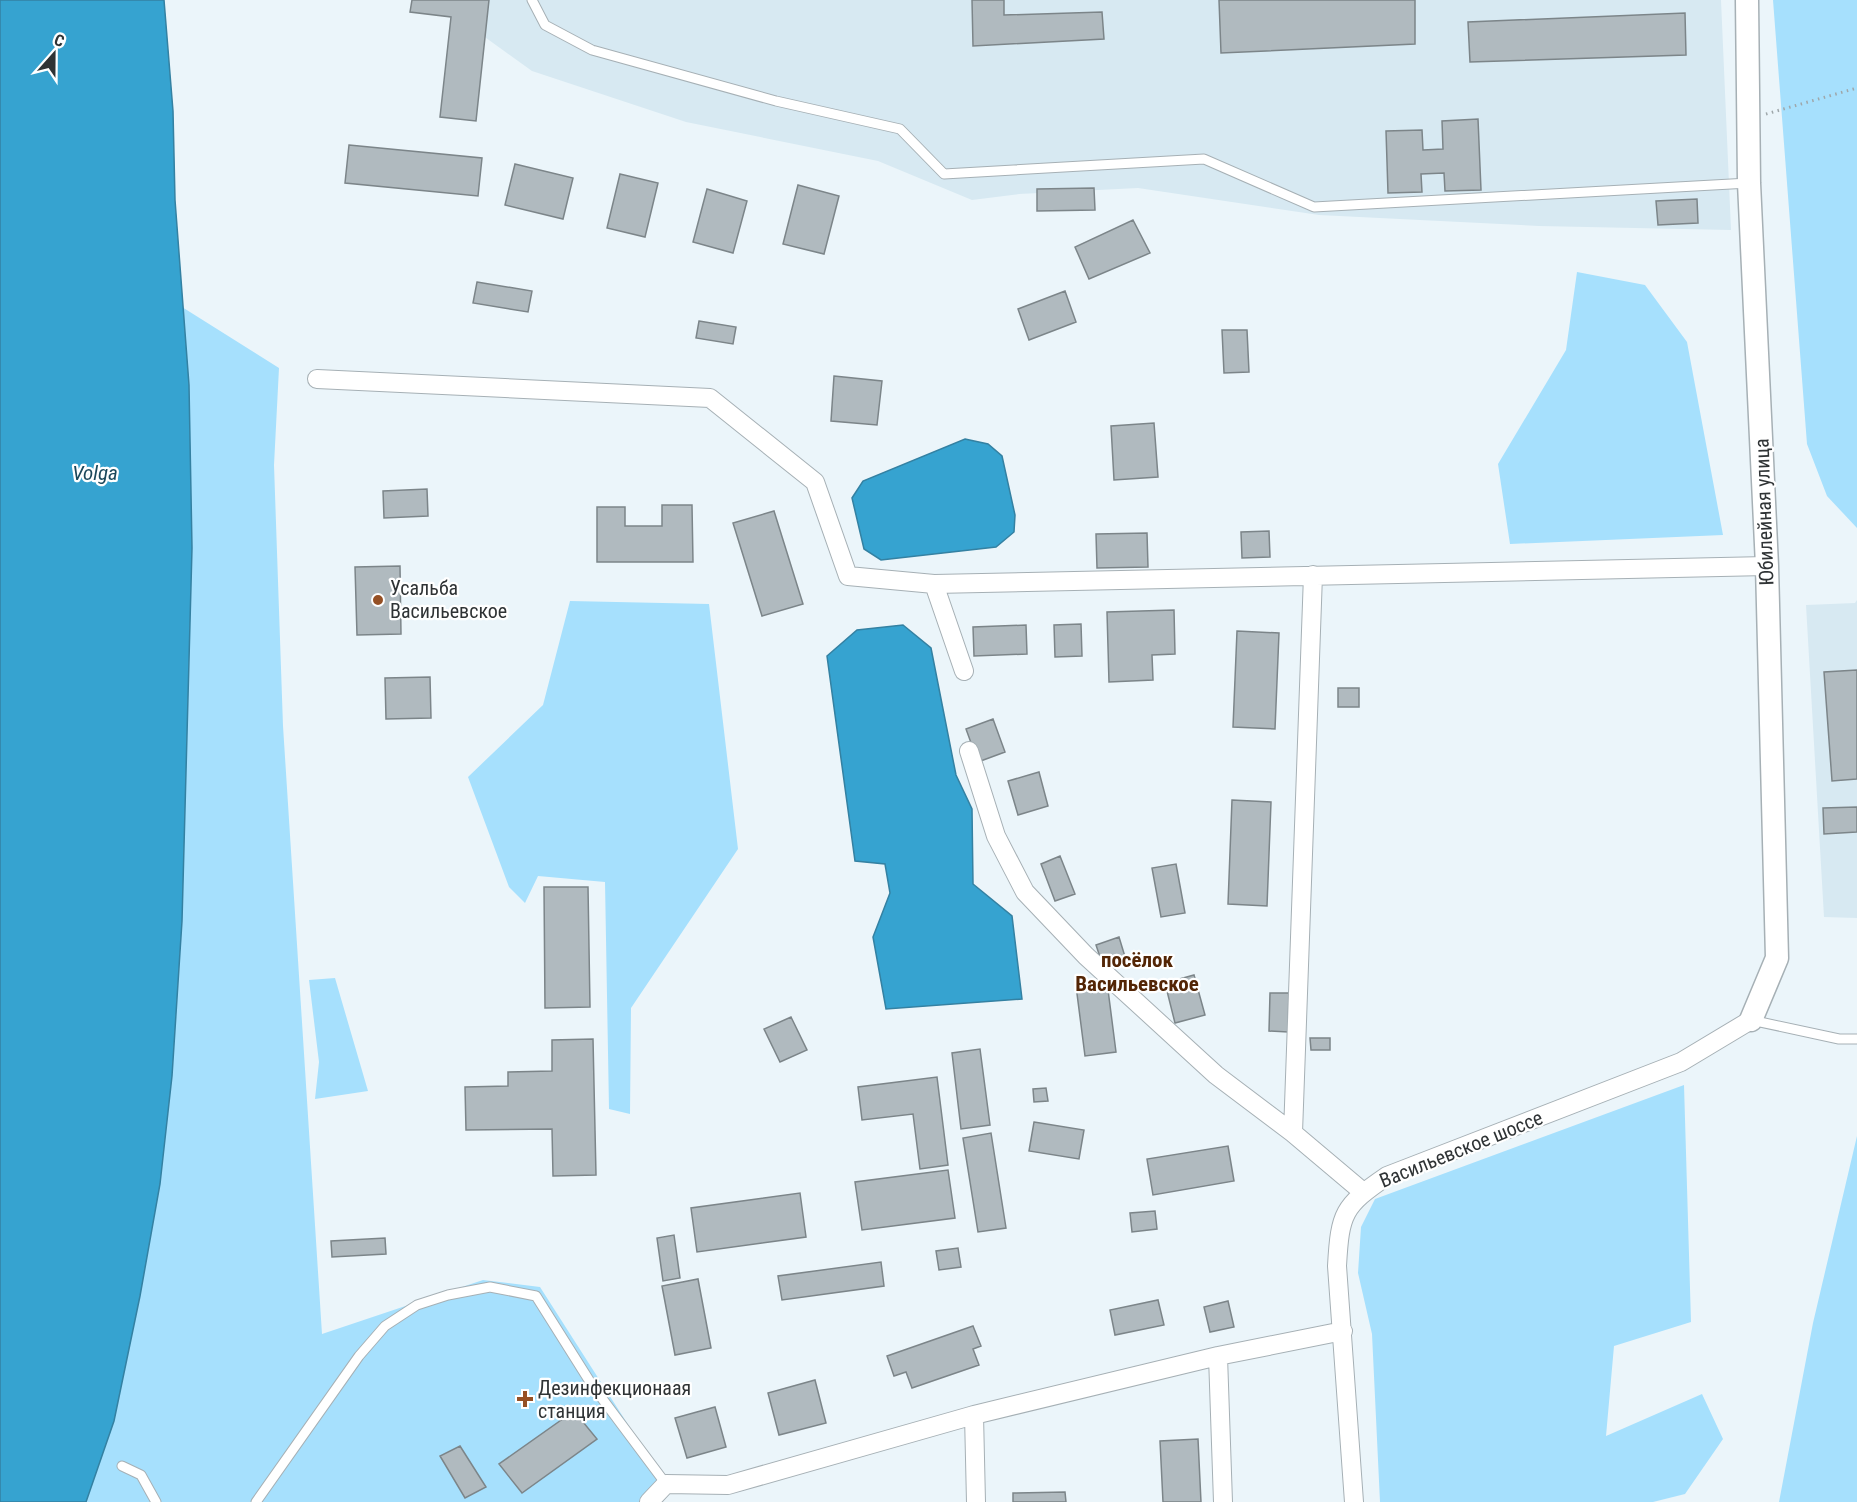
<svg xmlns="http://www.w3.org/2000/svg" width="1857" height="1502" font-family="'Roboto Condensed',sans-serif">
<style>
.built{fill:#d7e9f2}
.green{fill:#a6e0fd}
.water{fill:#36a3d0;stroke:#3481a2;stroke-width:1.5}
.building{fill:#b0babf;stroke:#7c8589;stroke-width:1.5}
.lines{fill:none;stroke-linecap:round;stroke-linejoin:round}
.service-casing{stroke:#a6b0b5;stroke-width:11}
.minor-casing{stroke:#a6b0b5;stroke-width:20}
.tertiary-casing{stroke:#a6b0b5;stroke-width:25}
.path{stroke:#9fa7aa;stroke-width:3;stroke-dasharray:1.5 4.5;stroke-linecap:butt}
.service{stroke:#fff;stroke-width:9}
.minor{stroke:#fff;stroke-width:18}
.tertiary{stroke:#fff;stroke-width:22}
.poi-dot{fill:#955025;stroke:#fff;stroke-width:2}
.labels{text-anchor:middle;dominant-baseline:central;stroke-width:4.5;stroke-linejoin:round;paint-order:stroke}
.street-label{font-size:20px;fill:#2f3335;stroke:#fff}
.poi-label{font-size:20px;fill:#2f3335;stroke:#fff;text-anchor:start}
.water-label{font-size:21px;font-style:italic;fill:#1b485b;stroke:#fff}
.neighbourhood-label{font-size:21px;font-weight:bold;fill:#532505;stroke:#fff}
</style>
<rect width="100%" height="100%" fill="#ebf5fa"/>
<!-- built -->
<path class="built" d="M439 0H1721L1731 230 1539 226 1319 215 1138 188 1019 194 972 200 878 161 686 122 532 71 446 9Z
M1857 600V918L1824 917 1806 605 1855 603Z"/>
<!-- green -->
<path class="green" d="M1773 0H1857V528L1827 496 1807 444Z
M1577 272 1645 285 1687 342 1723 535 1510 544 1498 464 1566 350Z
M182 307 279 368 274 465 283 726 322 1334 483 1280 540 1287 666 1484 649 1502H86L114 1421 140 1296 160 1184 172 1076 182 921 192 548 189 385Z
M570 601 709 604 738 849 631 1008 630 1114 609 1109 605 882 538 876 525 903 509 887 468 777 543 705Z
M335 978 368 1091 315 1099 319 1062 309 980Z
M1684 1085 1691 1322 1614 1346 1606 1436 1702 1394 1723 1439 1685 1494 1653 1502H1380L1372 1334 1358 1273 1361 1227 1375 1199Z
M1857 1136V1502H1779L1813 1323Z"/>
<!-- water -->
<path class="water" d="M0 0H164L173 111 175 200 189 385 192 548 182 921 172 1076 160 1184 140 1296 114 1421 86 1502H0Z
M965 439 988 444 1002 456 1015 515 1014 532 996 547 881 560 864 549 852 498 863 481Z
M903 625 931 648 956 775 972 809 973 884 1012 916 1022 999 886 1009 873 937 890 893 885 864 855 861 827 656 857 630Z"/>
<!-- building -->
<path class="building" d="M412 0H489L476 121 440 117 451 17 410 12Z
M972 0H1004V15L1102 12 1104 39 973 46Z
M1219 0H1415V44L1221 53Z
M1685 13 1686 55 1470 62 1468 22Z
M1478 119 1481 190 1445 191 1444 173 1421 174 1422 192 1388 193 1386 131 1422 130 1423 150 1443 149 1442 121Z
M349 145 482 158 478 196 345 183Z
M515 164 573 178 563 219 505 205Z
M620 174 658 183 645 237 607 228Z
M798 185 839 196 824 254 783 244Z
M1094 188 1095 210 1037 211V189Z
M707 189 747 201 733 253 693 242Z
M1697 199 1698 223 1658 225 1656 201Z
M1133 220 1150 253 1089 279 1075 247Z
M477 282 532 291 528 312 473 303Z
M1065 291 1076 322 1029 340 1018 309Z
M699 321 736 327 733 344 696 338Z
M1222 330H1247L1249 372 1224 373Z
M834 376 882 381 877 425 831 421Z
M1154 423 1158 477 1114 480 1111 426Z
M427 489 428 516 384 518 383 491Z
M662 505H692L693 562H597V507H625V526H662Z
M774 511 803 604 762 616 733 523Z
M1269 531 1270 557 1242 558 1241 532Z
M1147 533 1148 567 1097 568 1096 534Z
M400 566 401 634 357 635 355 567Z
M1174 610 1175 654 1152 655 1153 680 1109 682 1107 612Z
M1081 624 1082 656 1055 657 1054 625Z
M1026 625 1027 654 974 656 973 627Z
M1237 631 1279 633 1275 729 1233 727Z
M1857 670V779L1832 781 1824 672Z
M430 677 431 718 386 719 385 678Z
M1338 688H1359V707H1338Z
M993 719 1005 752 978 762 966 729Z
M1039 772 1048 806 1018 815 1008 781Z
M1232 800 1271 802 1267 906 1228 904Z
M1857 807V832L1824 834 1823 808Z
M1060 856 1075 894 1055 901 1041 864Z
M1176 864 1185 913 1161 917 1152 868Z
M544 887H588L590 1007 545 1008Z
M1119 937 1126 960 1103 966 1096 945Z
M1194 975 1205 1015 1175 1023 1165 983Z
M1107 982 1116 1052 1085 1056 1076 986Z
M1270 993H1289L1288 1032 1269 1031Z
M791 1017 807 1050 780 1062 764 1029Z
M1310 1038H1330V1050H1311Z
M593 1039 596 1175 553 1176 552 1129 466 1130 465 1087 508 1086V1072L552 1071V1040Z
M980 1049 990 1125 961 1129 952 1053Z
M937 1077 948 1165 920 1169 913 1114 862 1120 858 1087Z
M1046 1088 1048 1101 1034 1102 1033 1089Z
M1034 1122 1084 1130 1079 1159 1029 1151Z
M991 1133 1006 1228 978 1232 963 1138Z
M1228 1146 1234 1181 1153 1195 1147 1159Z
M948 1170 955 1218 862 1230 855 1182Z
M800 1193 806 1237 697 1252 691 1208Z
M1155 1211 1157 1229 1132 1232 1130 1213Z
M674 1235 680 1278 663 1281 657 1238Z
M385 1238 386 1254 332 1257 331 1241Z
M958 1248 961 1267 939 1270 936 1251Z
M881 1262 884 1286 782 1300 778 1276Z
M698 1279 711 1348 675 1355 662 1286Z
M1158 1300 1164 1325 1115 1335 1110 1310Z
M1228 1301 1234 1327 1210 1332 1204 1307Z
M973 1326 981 1346 973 1349 979 1365 912 1388 906 1372 894 1376 887 1356Z
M815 1380 826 1423 779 1435 768 1393Z
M715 1407 726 1447 687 1458 675 1418Z
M574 1411 597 1439 522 1493 499 1464Z
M1198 1439 1201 1502H1163L1160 1441Z
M460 1446 486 1487 465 1498 440 1456Z
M1065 1492 1066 1502H1013V1493Z"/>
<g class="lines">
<!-- service casing -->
<g class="service-casing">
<path id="service" d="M532 0 545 25 592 50 776 101 900 129 944 174 1204 159 1314 207 1749 183
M1751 1020 1839 1039H1857
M122 1466 141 1475 156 1502
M256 1502 359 1356 385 1326 417 1305 448 1295 490 1287 536 1296 592 1385 666 1484"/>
</g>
<!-- minor casing -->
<g class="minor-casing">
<path id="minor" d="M317 379 710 398 815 482 848 576 934 584 1767 566
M934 584 964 671
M969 751 996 836 1025 892 1086 956 1216 1075 1293 1133 1363 1192
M1293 1133 1313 575
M1218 1356 1223 1502
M974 1415 976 1502
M649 1502 666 1484 728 1485 974 1415 1218 1356 1343 1331
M1354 1502 1337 1266C1340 1213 1343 1206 1387 1176L1681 1062 1751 1020"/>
</g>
<!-- tertiary casing -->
<g class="tertiary-casing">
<path id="tertiary" d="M1747 0 1749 183 1767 566 1777 958 1751 1020"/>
</g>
<!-- path -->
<path class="path" d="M1766 114 1857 88"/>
<!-- service -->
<use href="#service" class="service"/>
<!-- minor -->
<use href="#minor" class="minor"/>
<!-- tertiary -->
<use href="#tertiary" class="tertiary"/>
</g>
<!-- markers -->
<g class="poi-dot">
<circle cx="378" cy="600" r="6"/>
<path d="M522 1390h6v6h6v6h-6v6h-6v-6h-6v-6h6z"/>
</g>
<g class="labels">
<!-- street labels -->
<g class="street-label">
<text transform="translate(1764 512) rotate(-92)">Юбилейная улица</text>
<text transform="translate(1461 1149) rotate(-22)">Васильевское шоссе</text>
</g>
<!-- poi labels -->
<g class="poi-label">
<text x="390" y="588">Усальба<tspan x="390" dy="23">Васильевское</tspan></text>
<text x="538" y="1388">Дезинфекционаая<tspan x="538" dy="23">станция</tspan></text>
</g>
<!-- water labels -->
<g class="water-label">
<text x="95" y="473">Volga</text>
</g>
<!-- neighbourhood labels -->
<g class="neighbourhood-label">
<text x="1137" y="960">посёлок<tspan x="1137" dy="24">Васильевское</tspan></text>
</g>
</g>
<!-- north arrow -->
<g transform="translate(54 54) rotate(21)" stroke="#ffffff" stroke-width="4.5" paint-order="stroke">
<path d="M0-4.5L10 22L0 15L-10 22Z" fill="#2f3335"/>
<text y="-9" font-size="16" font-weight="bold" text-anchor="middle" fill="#2f3335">С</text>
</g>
</svg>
